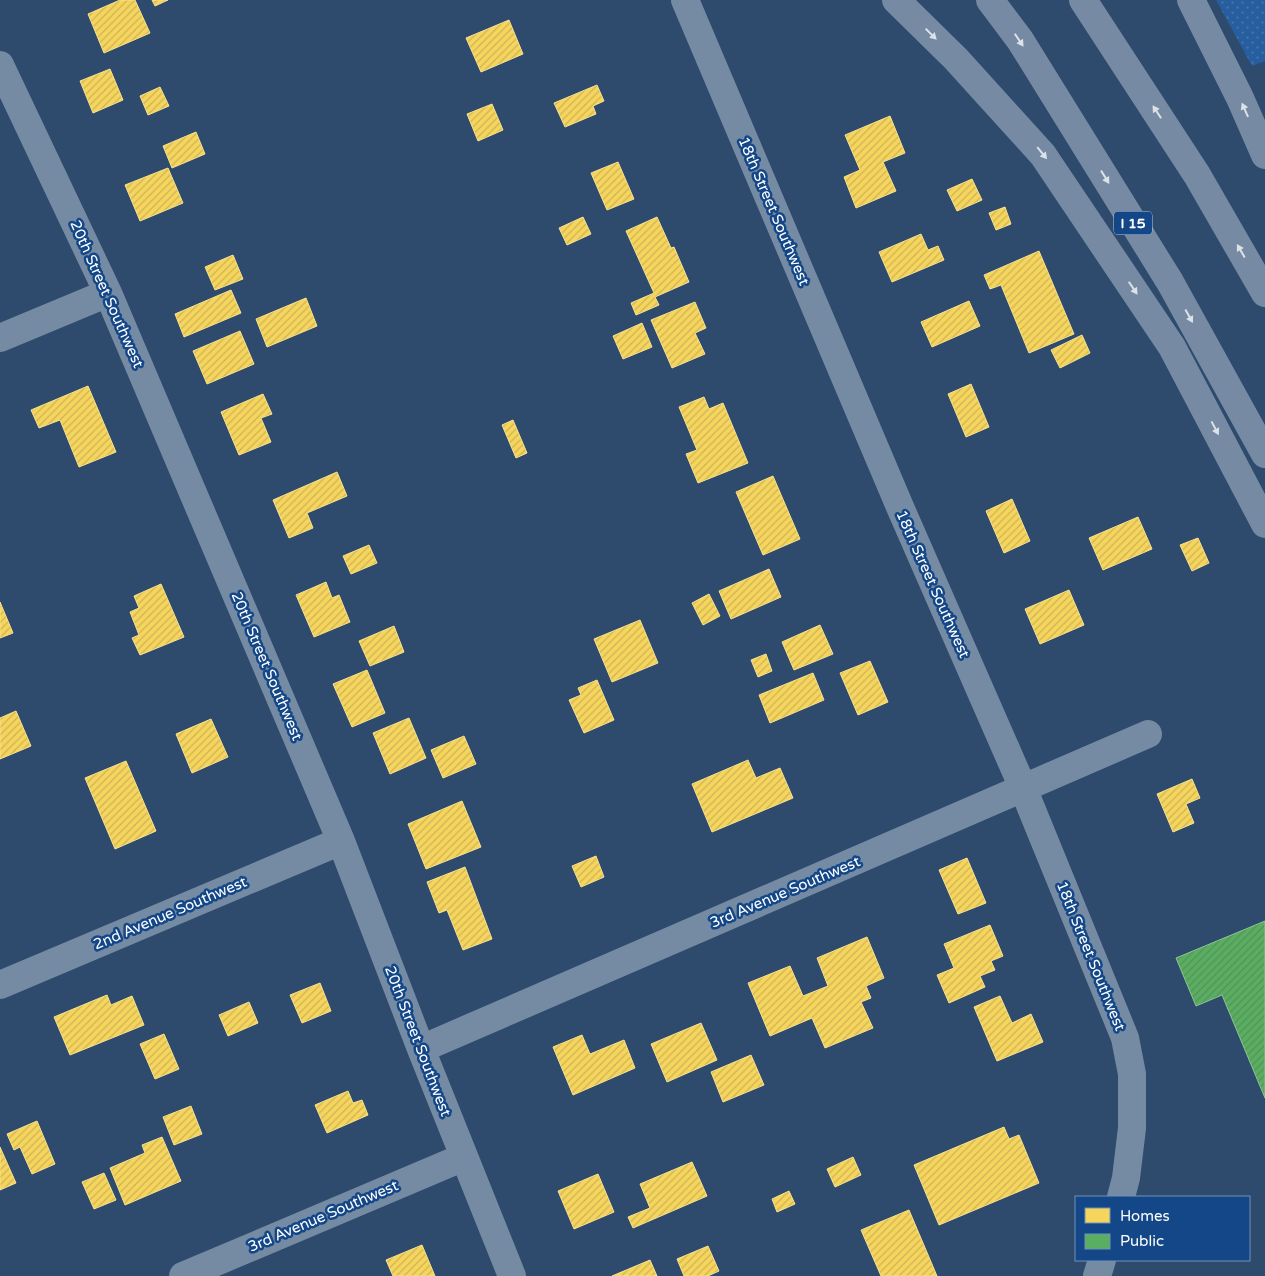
<svg xmlns="http://www.w3.org/2000/svg" width="1265" height="1276" font-family="'Varela Round',sans-serif">
<style>
.green{fill:url(#green-dots)}
.homes{fill:url(#homes-hatch);stroke:#f9e28d}
.public{fill:url(#public-hatch);stroke:#8cc690}
.lines{fill:none;stroke-linecap:round;stroke-linejoin:round}
.minor{stroke:#758aa3;stroke-width:28}
.highway{stroke:#768ba3;stroke-width:28}
.oneway{fill:#dde2e8}
.labels{text-anchor:middle;dominant-baseline:central;stroke-width:5;stroke-linejoin:round;paint-order:stroke}
.shield{fill:#134788;stroke:#b8c8db;stroke-width:1}
.shield-label{font-size:14px;font-weight:bold;fill:#fff}
.street-label{font-size:15px;fill:#fff;stroke:#134788}
</style>
<defs>
<pattern id="green-dots" width="8" height="8" patternUnits="userSpaceOnUse" patternTransform="scale(1.25)"><rect width="8" height="8" fill="#265e9f"/><path d="M2 2h.1M6 6h.1" fill="none" stroke="#4776ad" stroke-width="1.8" stroke-linecap="round"/></pattern>
<pattern id="homes-hatch" width="6" height="6" patternUnits="userSpaceOnUse" patternTransform="scale(1.25)"><rect width="6" height="6" fill="#f6d55c"/><path d="M-1 1l2-2M0 6l6-6M5 7l2-2" fill="none" stroke="#ccb358"/></pattern>
<pattern id="public-hatch" width="6" height="6" patternUnits="userSpaceOnUse" patternTransform="scale(1.25)"><rect width="6" height="6" fill="#5aae61"/><path d="M-1 1l2-2M0 6l6-6M5 7l2-2" fill="none" stroke="#56915b"/></pattern>
</defs>
<rect width="100%" height="100%" fill="#2e4a6d"/>
<!-- green -->
<path class="green" d="M1216 0H1265V61L1252 66Z"/>
<!-- homes -->
<path class="homes" d="M120 0H135L150 33 104 53 88 14Z
M152 0H168L155 6Z
M509 20 523 54 481 72 466 38Z
M110 69 123 100 93 113 80 81Z
M597 85 604 101 593 106 596 114 565 127 554 103Z
M160 87 169 106 148 115 140 96Z
M492 104 503 130 478 141 467 114Z
M890 116 905 153 883 162 896 191 856 208 844 177 860 170 845 135Z
M196 132 205 154 172 168 163 146Z
M618 162 634 199 607 210 591 173Z
M168 168 183 203 140 221 125 185Z
M972 179 982 200 957 211 947 190Z
M1005 207 1011 224 996 230 989 213Z
M583 217 591 234 567 245 559 228Z
M657 217 671 248 674 247 689 282 655 297 659 305 636 315 631 303 654 293 626 231Z
M921 234 928 250 938 246 944 260 892 282 879 252Z
M1039 251 1074 334 1029 353 1001 285 990 289 984 275Z
M233 255 243 279 215 290 205 267Z
M231 290 241 313 184 337 175 314Z
M306 298 317 326 267 347 256 319Z
M969 301 980 326 932 347 921 322Z
M695 302 706 328 695 333 705 354 672 368 651 320Z
M642 323 652 347 623 359 613 336Z
M240 331 254 364 207 384 193 351Z
M1082 335 1090 353 1060 368 1051 350Z
M971 384 989 427 966 437 948 394Z
M88 386 116 452 79 467 60 420 39 428 31 410Z
M263 394 272 414 261 418 271 442 239 455 221 412Z
M704 397 709 409 723 403 748 463 698 483 686 454 697 450 679 407Z
M513 420 527 453 516 458 502 425Z
M337 472 347 496 307 513 313 528 289 538 273 500Z
M773 476 800 539 763 555 736 492Z
M1012 499 1030 541 1004 553 986 511Z
M1138 517 1152 549 1103 570 1089 538Z
M1198 538 1209 563 1192 571 1180 545Z
M369 545 377 563 351 574 343 556Z
M769 569 781 597 731 619 719 591Z
M326 582 332 598 339 595 350 622 314 637 296 595Z
M161 584 184 637 140 655 132 638 139 635 130 612 139 608 134 596Z
M1069 590 1084 625 1040 644 1025 609Z
M709 594 720 616 703 625 692 603Z
M0 602 13 633 0 638Z
M640 620 658 663 612 682 594 639Z
M820 625 833 654 794 670 782 642Z
M394 626 404 652 370 666 359 641Z
M766 654 772 671 758 677 751 660Z
M870 661 888 702 858 715 840 673Z
M367 670 385 713 352 727 333 684Z
M813 673 824 700 770 723 759 695Z
M597 680 614 720 584 733 569 700 581 695 578 688Z
M16 711 31 746 0 759V718Z
M409 718 426 758 390 774 373 733Z
M211 719 228 757 192 773 176 734Z
M464 736 476 764 443 778 431 750Z
M748 760 756 778 780 768 793 798 712 832 692 784Z
M126 761 156 831 115 849 85 778Z
M1192 779 1200 798 1186 804 1194 823 1173 832 1157 794Z
M462 801 481 847 426 869 408 824Z
M596 856 604 877 581 887 572 866Z
M967 858 986 903 958 914 939 870Z
M465 867 492 939 463 950 447 910 439 913 427 882Z
M990 925 1003 956 991 961 995 970 980 976 985 987 949 1003 937 975 954 968 944 944Z
M867 937 884 978 866 986 871 998 861 1002 873 1028 825 1048 812 1018 770 1036 748 983 790 966 803 996 828 986 817 958Z
M320 983 331 1011 302 1023 290 995Z
M107 995 111 1005 132 996 144 1025 70 1055 54 1017Z
M1000 996 1012 1023 1031 1014 1043 1042 997 1061 974 1007Z
M249 1002 258 1023 228 1036 219 1015Z
M701 1023 717 1060 667 1082 651 1044Z
M164 1034 179 1069 155 1079 140 1044Z
M582 1035 590 1054 624 1040 635 1068 573 1095 553 1047Z
M751 1055 764 1085 723 1102 711 1072Z
M348 1091 353 1103 362 1100 368 1115 327 1133 315 1105Z
M191 1106 202 1134 174 1145 163 1117Z
M37 1121 55 1164 32 1174 20 1147 14 1150 7 1134Z
M1004 1127 1009 1139 1019 1135 1039 1183 939 1225 914 1165Z
M162 1137 181 1181 125 1205 110 1168 145 1153 142 1145Z
M0 1147 16 1183 0 1190Z
M853 1157 861 1175 835 1187 827 1169Z
M692 1162 707 1196 633 1228 628 1217 650 1208 640 1184Z
M104 1173 116 1200 94 1209 82 1182Z
M598 1174 614 1212 574 1229 558 1191Z
M789 1191 795 1204 777 1212 772 1199Z
M909 1210 937 1276H881L861 1230Z
M422 1245 435 1276H393L386 1260Z
M708 1246 719 1271 708 1276H684L677 1259Z
M650 1260 657 1276H612Z"/>
<!-- public -->
<path class="public" d="M1265 921V1098L1222 995 1196 1006 1176 958Z"/>
<g class="lines">
<!-- minor -->
<path class="minor" d="M685 0 900 507 1023 788 1125 1038 1132 1074V1128L1126 1178 1121 1197
M0 65 108 293 341 841 421 1049 512 1276
M0 338 108 293
M0 985 341 841
M421 1049 1148 734
M183 1276 464 1157
M1097 1276 1102 1260"/>
<!-- highway -->
<path class="highway" d="M896 0 956 59 1043 155 1172 347 1265 524
M990 0 1020 40 1170 282 1265 454
M1083 0 1197 175 1265 293
M1191 0 1240 98 1265 155"/>
</g>
<!-- one-way arrows -->
<defs><path id="oneway-solid" d="M-6-.8H1V-3.2L6.5 0L1 3.2V.8H-6Z" transform="scale(1.25)"/></defs>
<g class="oneway">
<use href="#oneway-solid" transform="translate(931 34) rotate(45)"/>
<use href="#oneway-solid" transform="translate(1019 40) rotate(56)"/>
<use href="#oneway-solid" transform="translate(1245 110) rotate(-114)"/>
<use href="#oneway-solid" transform="translate(1157 112) rotate(-123)"/>
<use href="#oneway-solid" transform="translate(1042 153) rotate(51)"/>
<use href="#oneway-solid" transform="translate(1105 177) rotate(58)"/>
<use href="#oneway-solid" transform="translate(1241 251) rotate(-120)"/>
<use href="#oneway-solid" transform="translate(1133 288) rotate(56)"/>
<use href="#oneway-solid" transform="translate(1189 316) rotate(61)"/>
<use href="#oneway-solid" transform="translate(1215 428) rotate(62)"/>
</g>
<g class="labels">
<!-- shield labels -->
<rect class="shield" x="1114" y="211.5" width="38" height="23" rx="4"/>
<g class="shield-label">
<text x="1133" y="223">I 15</text>
</g>
<!-- street labels -->
<g class="street-label">
<text transform="translate(774 211) rotate(67)">18th Street Southwest</text>
<text transform="translate(107 294) rotate(66)">20th Street Southwest</text>
<text transform="translate(933 584) rotate(66)">18th Street Southwest</text>
<text transform="translate(267 666) rotate(67)">20th Street Southwest</text>
<text transform="translate(785 892) rotate(-23)">3rd Avenue Southwest</text>
<text transform="translate(170 913) rotate(-23)">2nd Avenue Southwest</text>
<text transform="translate(1091 956) rotate(68)">18th Street Southwest</text>
<text transform="translate(418 1041) rotate(69)">20th Street Southwest</text>
<text transform="translate(323 1216) rotate(-23)">3rd Avenue Southwest</text>
</g>
</g>
<!-- legend -->
<rect x="1075" y="1196" width="175" height="65" fill="#134788" stroke="#7191b8"/>
<rect x="1085" y="1208" width="25" height="15" fill="#f6d55c" stroke="#7191b8"/>
<text x="1120" y="1221" font-size="15" fill="#ffffff">Homes</text>
<rect x="1085" y="1234" width="25" height="15" fill="#5aae61" stroke="#7191b8"/>
<text x="1120" y="1246" font-size="15" fill="#ffffff">Public</text>
</svg>
